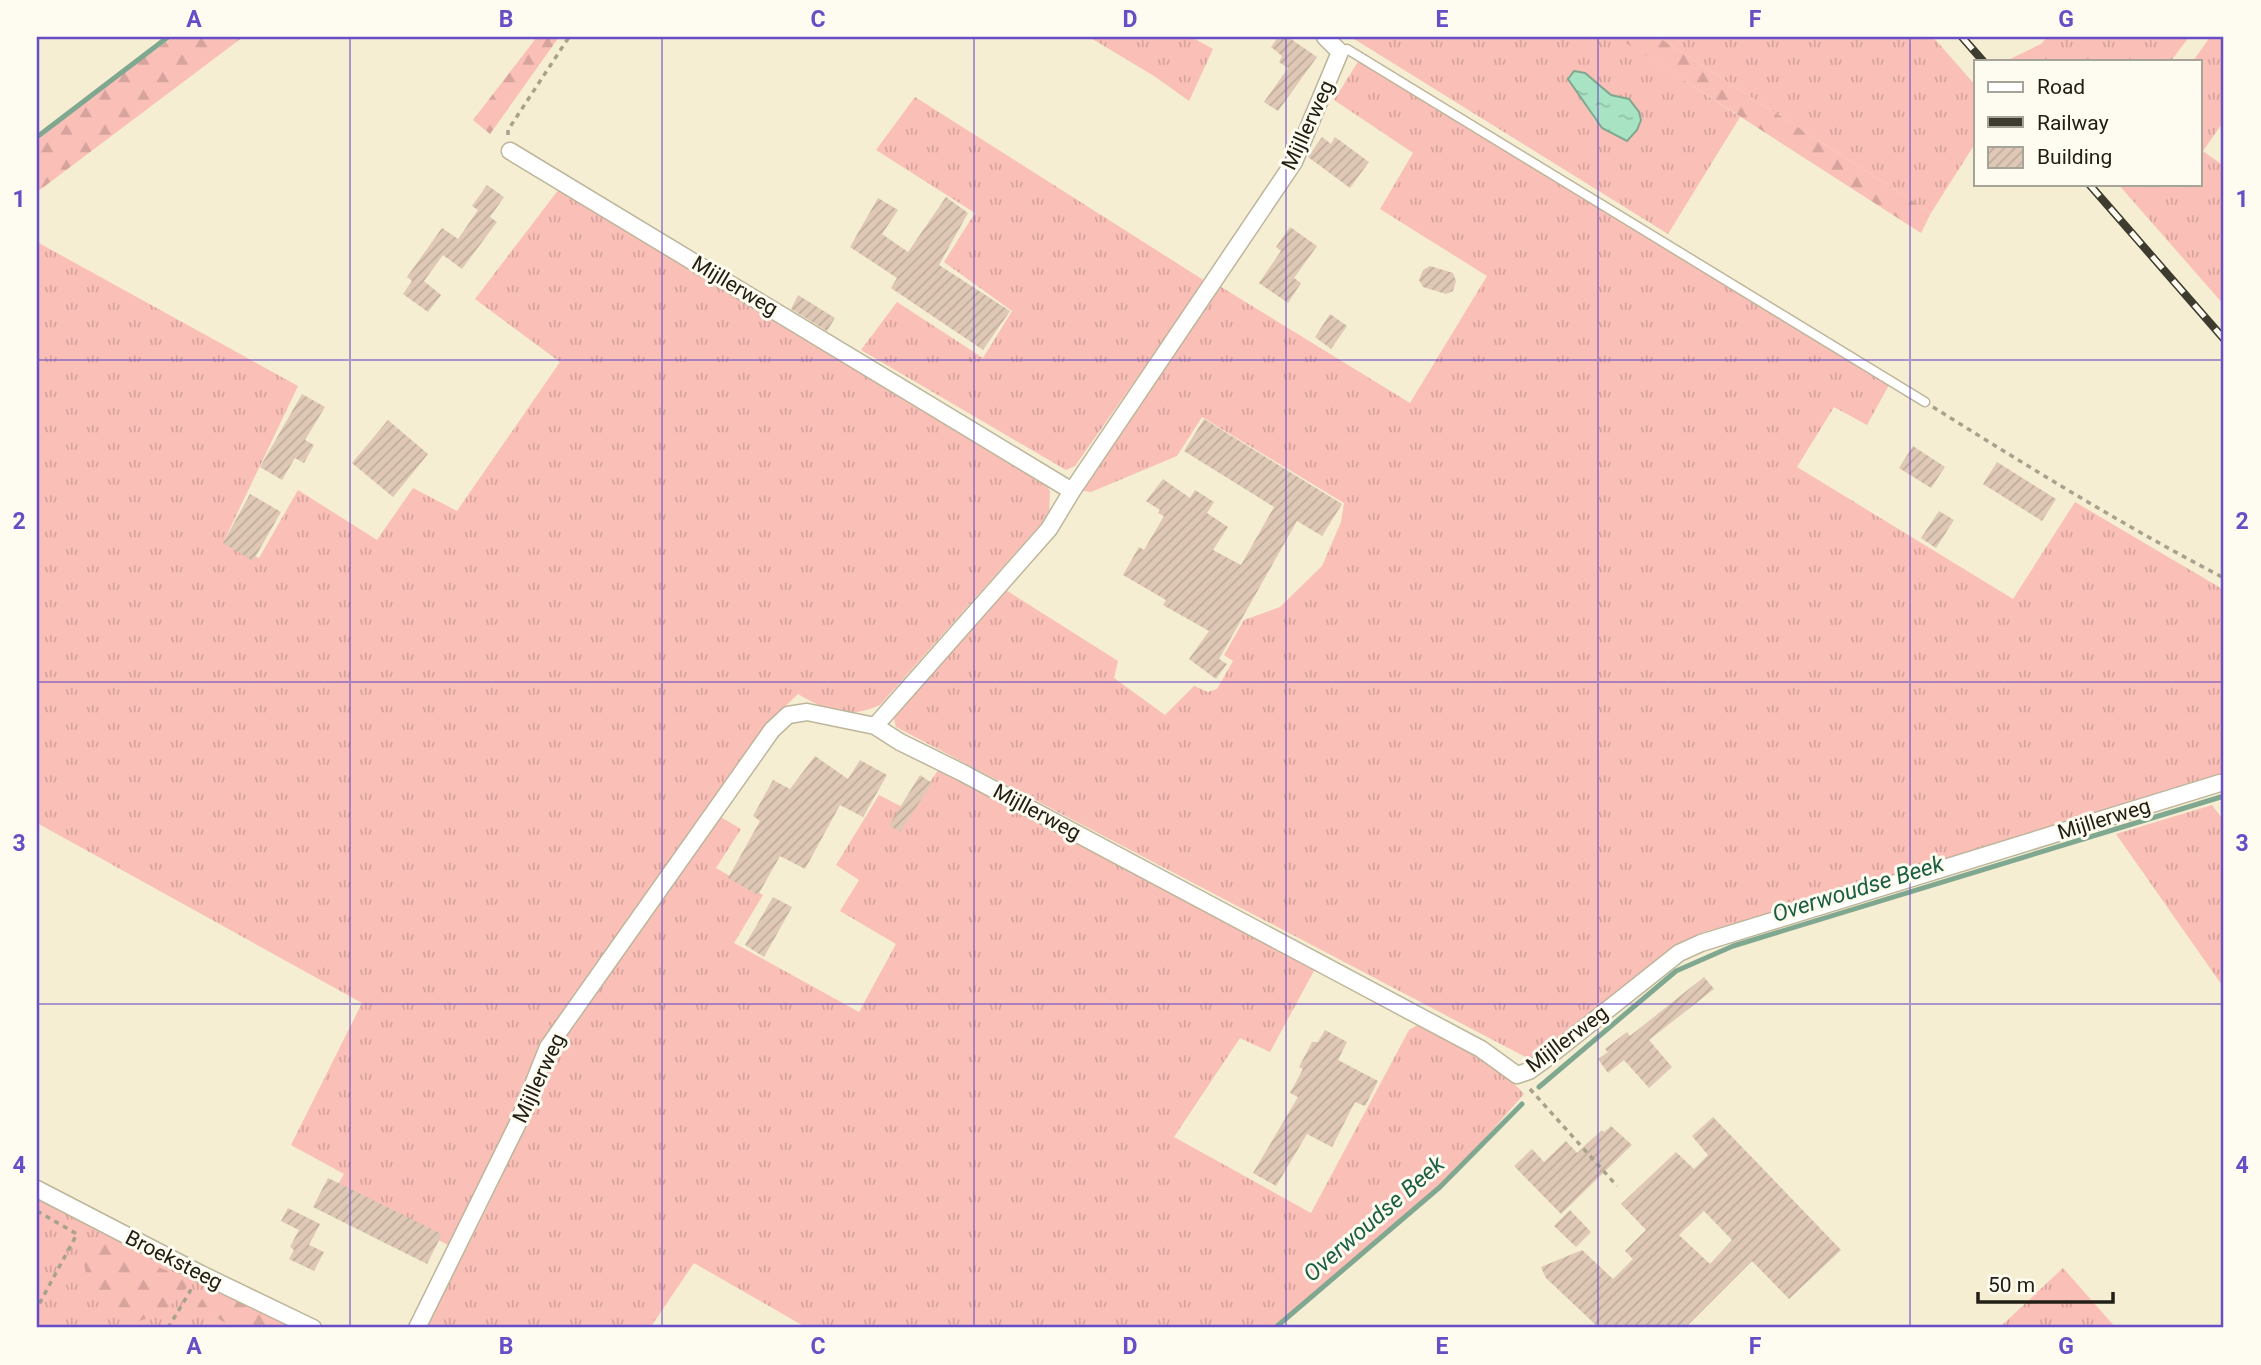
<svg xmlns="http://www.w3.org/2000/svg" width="2261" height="1365" font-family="Roboto,sans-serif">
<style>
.grass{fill:url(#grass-tufts);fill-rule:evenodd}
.forest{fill:url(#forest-firs)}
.water{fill:url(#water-ripples);stroke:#80a890;stroke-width:2}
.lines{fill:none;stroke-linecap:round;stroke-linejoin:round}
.stream{stroke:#80a890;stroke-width:5}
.building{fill:url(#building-hatch);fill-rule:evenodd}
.lane-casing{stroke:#bdb69c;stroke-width:11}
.street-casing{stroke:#bdb69c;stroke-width:19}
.path{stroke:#a7a28d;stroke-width:3.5;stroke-dasharray:5 5;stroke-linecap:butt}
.lane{stroke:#fff;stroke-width:8}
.street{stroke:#fff;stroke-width:16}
.rail-casing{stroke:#3e3b2f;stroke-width:8}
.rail{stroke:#fefbf0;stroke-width:5;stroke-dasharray:16;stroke-linecap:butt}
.grid{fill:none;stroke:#674dc6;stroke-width:2;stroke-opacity:0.55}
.labels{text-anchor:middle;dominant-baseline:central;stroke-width:6;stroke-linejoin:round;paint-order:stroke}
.street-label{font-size:21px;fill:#222016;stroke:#fefbf0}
.water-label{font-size:23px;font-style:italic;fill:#1b5f42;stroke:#fefbf0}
.neatline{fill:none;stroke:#674dc6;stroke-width:2.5}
.grid-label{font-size:23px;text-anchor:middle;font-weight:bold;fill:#674dc6}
</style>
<defs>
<pattern id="grass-tufts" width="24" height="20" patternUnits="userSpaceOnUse" patternTransform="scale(1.75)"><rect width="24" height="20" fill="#fabfb7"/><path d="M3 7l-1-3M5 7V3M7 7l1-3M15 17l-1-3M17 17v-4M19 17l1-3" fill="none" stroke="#d6a49d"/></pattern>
<pattern id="forest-firs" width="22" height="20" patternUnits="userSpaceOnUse" patternTransform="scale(1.75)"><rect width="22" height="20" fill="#fabfb7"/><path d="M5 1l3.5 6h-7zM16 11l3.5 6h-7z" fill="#d6a49d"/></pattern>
<pattern id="water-ripples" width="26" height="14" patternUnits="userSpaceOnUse" patternTransform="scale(1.75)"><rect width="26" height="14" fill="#a8e3c4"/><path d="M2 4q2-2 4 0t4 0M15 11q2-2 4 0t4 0" fill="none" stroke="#90c2a8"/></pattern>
<pattern id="building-hatch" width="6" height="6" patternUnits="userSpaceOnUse" patternTransform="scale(1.75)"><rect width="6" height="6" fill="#dfc8b5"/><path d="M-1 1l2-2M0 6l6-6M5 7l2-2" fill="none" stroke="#bfac9b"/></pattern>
</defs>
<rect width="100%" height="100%" fill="#f5eed2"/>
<!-- grass -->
<path class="grass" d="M1089 37H1196L1195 39 1213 49 1189 101 1154 76Z
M1351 37H1630L1627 43 1740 117 1668 234ZM1574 71 1585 73 1611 95 1629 99 1641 120 1637 130 1627 140 1602 128 1594 119 1568 78Z
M1658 37H1933L1976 86V142L1931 213Z
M2047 37H2189L2171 61H2012L2010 59 2041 44Z
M2210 37H2224V121L2203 151 2224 166V305L2118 184H2200V61H2193Z
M1359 60 1889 385 1867 425 1834 407 1797 467 2013 599 2075 502 2224 590V779L1891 879 1704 932 1672 948 1533 1061 896 727 893 715 1001 587 1118 661 1114 678 1165 715 1194 686 1208 692 1217 689 1233 661 1224 655 1244 620 1280 607 1322 566 1341 522 1344 503 1202 417 1177 456 1091 492 1080 490 1218 285 1410 403 1487 276 1380 209 1413 153 1334 100Z
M915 97 1205 281 1075 466 1066 470 861 350 897 302 983 358 1012 311 944 262 975 213 876 150Z
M559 189 992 450 1047 486 1050 491 1049 515 880 705C847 720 827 711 798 694L774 717 537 1049 527 1089 452 1247 336 1188 344 1174 291 1145 362 1003 37 823V242L298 386 224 541 259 558 298 490 377 540 413 488 457 511 560 362 475 299Z
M941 766 1315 969 1270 1052 1240 1038 1174 1137 1311 1213 1409 1030 1421 1023 1477 1052 1501 1070 1524 1094 1446 1183 1271 1328H807L694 1263 650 1328H426C474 1233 525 1140 559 1039L719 816 741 829 716 868 763 895 734 943 859 1012 896 944 840 911 859 880 836 865 879 795 910 811Z
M2212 805 2224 821V988L2116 834Z
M37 1194 212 1283 198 1307 235 1328H37Z
M2063 1268 2116 1328H1999Z"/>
<!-- forest -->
<path class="forest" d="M173 37H243L37 192V141L75 108Z
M537 37H559L490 134 473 120Z
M1630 37H1658L1931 213 1921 233 1626 43Z
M90 1236 192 1282 166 1310 135 1323C121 1312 94 1291 87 1275 81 1263 87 1248 90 1236Z
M212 1283 305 1328H235L197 1307Z"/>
<!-- water -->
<path class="water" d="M1574 71 1585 73 1611 95 1629 99 1639 112 1641 120 1637 130 1627 141 1602 128 1568 79Z"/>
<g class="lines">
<!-- stream -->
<path class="stream" d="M37 137 168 37
M1539 1087 1676 971 1733 946 2224 796
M1275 1328 1440 1187 1522 1104"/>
</g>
<!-- building -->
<path class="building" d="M1278 37H1288L1317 57 1278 111 1264 102 1288 68 1279 62 1282 56 1271 47Z
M1322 137 1331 144 1335 137 1369 162 1350 188 1308 157Z
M487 185 504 197 490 217 497 222 462 269 443 255 424 281 441 295 428 312 403 294 412 281 407 277 442 228 458 239 478 210 472 206Z
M946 197 968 213 939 265 1010 311 983 350 891 288 897 278 850 247 878 198 898 210 882 234 908 252Z
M1290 227 1317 246 1294 278 1301 283 1288 303 1259 283 1281 251 1276 247Z
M1430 266 1453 273 1456 281 1453 291 1446 294 1423 287 1419 280 1423 270Z
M798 295 835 318 827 331 791 309Z
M1330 314 1347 326 1331 349 1315 337Z
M302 394 325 407 305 440 314 445 304 463 295 458 282 480 260 467Z
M1204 419 1342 504 1322 536 1297 521 1219 659 1227 664 1216 679 1189 659 1209 631 1163 605 1166 600 1123 575 1139 547 1144 550 1164 516 1158 513 1160 510 1146 501 1163 479 1190 498 1195 490 1214 502 1207 513 1228 527 1213 550 1241 565 1274 507 1184 451Z
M388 420 428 454 393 497 352 463Z
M1913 446 1945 467 1931 488 1899 468Z
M1997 462 2056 499 2042 521 1983 484Z
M250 494 281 512 253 561 223 543Z
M1939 511 1954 520 1936 548 1921 538Z
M815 756 848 779 860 760 887 775 863 817 840 805 805 869 780 856 758 895 728 878 760 821 753 816 773 780 790 789Z
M920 775 932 783 900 832 889 825Z
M773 897 792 907 764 957 745 945Z
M1704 977 1714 989 1649 1040 1672 1067 1649 1088 1624 1060 1608 1073 1598 1059 1608 1052 1605 1049 1627 1032 1630 1036Z
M1325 1030 1347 1042 1338 1060 1378 1081 1365 1106 1355 1102 1332 1147 1307 1134 1276 1186 1253 1173 1298 1097 1290 1093 1303 1069 1299 1067 1312 1042H1318Z
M1713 1117 1841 1250 1789 1299 1752 1261 1685 1328H1599L1546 1278 1541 1267 1582 1250 1613 1279 1633 1259 1625 1251 1646 1230 1621 1204 1676 1152 1694 1169 1708 1155 1692 1136ZM1704 1211 1732 1240 1710 1264 1679 1235Z
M1611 1126 1632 1145 1561 1214 1514 1166 1532 1149 1544 1162 1566 1141 1577 1153 1602 1130 1604 1132Z
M328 1178 442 1234 427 1264 313 1207Z
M288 1208 320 1224 309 1245 324 1252 314 1271 289 1259 294 1250 290 1247 299 1230 281 1221Z
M1570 1210 1591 1232 1576 1247 1554 1226Z"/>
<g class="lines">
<!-- lane casing -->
<g class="lane-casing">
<path id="lane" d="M1340 52 1347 49 1925 402"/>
</g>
<!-- street casing -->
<g class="street-casing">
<path id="street" d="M1072 491 1294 162 1340 52 1325 37
M875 726 900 742 961 772 1481 1049 1517 1075 1529 1071 1543 1061 1679 953 1701 943 2220 783
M37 1189 201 1274 313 1328
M417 1328 517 1125 548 1047 772 730 788 715 807 712 875 726 1049 529 1072 491 510 151"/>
</g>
<!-- path -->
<path class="path" d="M508 135V130L569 37
M1933 407C2029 467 2124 526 2224 578
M1530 1089 1617 1186
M37 1211 77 1234 37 1308
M168 1328 192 1288"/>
<!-- lane -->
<use href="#lane" class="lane"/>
<!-- street -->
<use href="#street" class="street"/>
<!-- rail casing -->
<g class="rail-casing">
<path id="rail" d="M1962 37 1983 61
M2089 184 2224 339"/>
</g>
<!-- rail -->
<use href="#rail" class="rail"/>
</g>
<!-- grid -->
<path class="grid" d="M350 37V1328M662 37V1328M974 37V1328M1286 37V1328M1598 37V1328M1910 37V1328M37 360H2224M37 682H2224M37 1004H2224"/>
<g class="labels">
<!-- street labels -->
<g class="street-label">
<text transform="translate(1308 125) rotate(-65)">Mijllerweg</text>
<text transform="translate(735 286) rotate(31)">Mijllerweg</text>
<text transform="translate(1037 812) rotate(28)">Mijllerweg</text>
<text transform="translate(2104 819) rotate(-17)">Mijllerweg</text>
<text transform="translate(1567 1039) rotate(-37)">Mijllerweg</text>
<text transform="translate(539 1078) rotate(-65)">Mijllerweg</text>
<text transform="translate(174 1260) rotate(27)">Broeksteeg</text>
</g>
<!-- water labels -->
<g class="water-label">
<text transform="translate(1858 889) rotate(-17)">Overwoudse Beek</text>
<text transform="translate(1374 1219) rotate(-41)">Overwoudse Beek</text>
</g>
</g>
<!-- border -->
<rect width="2261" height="1365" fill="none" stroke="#fefbf0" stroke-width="77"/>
<!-- legend -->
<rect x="1974" y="60" width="228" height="126" fill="#fefbf0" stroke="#a6a399" stroke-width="2"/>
<rect x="1988" y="82" width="35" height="10" fill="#ffffff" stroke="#a6a399" stroke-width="2"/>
<text x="2037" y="94" font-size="21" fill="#222016">Road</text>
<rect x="1988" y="117" width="35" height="10" fill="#3e3b2f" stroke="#a6a399" stroke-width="2"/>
<text x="2037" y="130" font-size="21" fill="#222016">Railway</text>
<rect x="1988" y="147" width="35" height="21" fill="url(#building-hatch)" stroke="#a6a399" stroke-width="2"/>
<text x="2037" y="164" font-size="21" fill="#222016">Building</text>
<!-- scale -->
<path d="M1978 1292v10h135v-10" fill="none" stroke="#222016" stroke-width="3.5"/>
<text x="1988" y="1292" font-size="21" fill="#222016" stroke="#fefbf0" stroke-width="5" paint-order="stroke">50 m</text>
<rect x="38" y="38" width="2184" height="1288" class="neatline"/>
<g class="grid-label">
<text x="194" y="27">A</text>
<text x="506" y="27">B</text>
<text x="818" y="27">C</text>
<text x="1130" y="27">D</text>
<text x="1442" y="27">E</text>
<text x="1755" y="27">F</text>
<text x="2066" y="27">G</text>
<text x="19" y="207">1</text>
<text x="2242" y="207">1</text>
<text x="19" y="529">2</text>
<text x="2242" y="529">2</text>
<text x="19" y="851">3</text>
<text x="2242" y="851">3</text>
<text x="19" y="1173">4</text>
<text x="2242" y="1173">4</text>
<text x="194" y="1354">A</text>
<text x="506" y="1354">B</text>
<text x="818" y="1354">C</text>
<text x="1130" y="1354">D</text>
<text x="1442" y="1354">E</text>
<text x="1755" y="1354">F</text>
<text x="2066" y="1354">G</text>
</g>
</svg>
